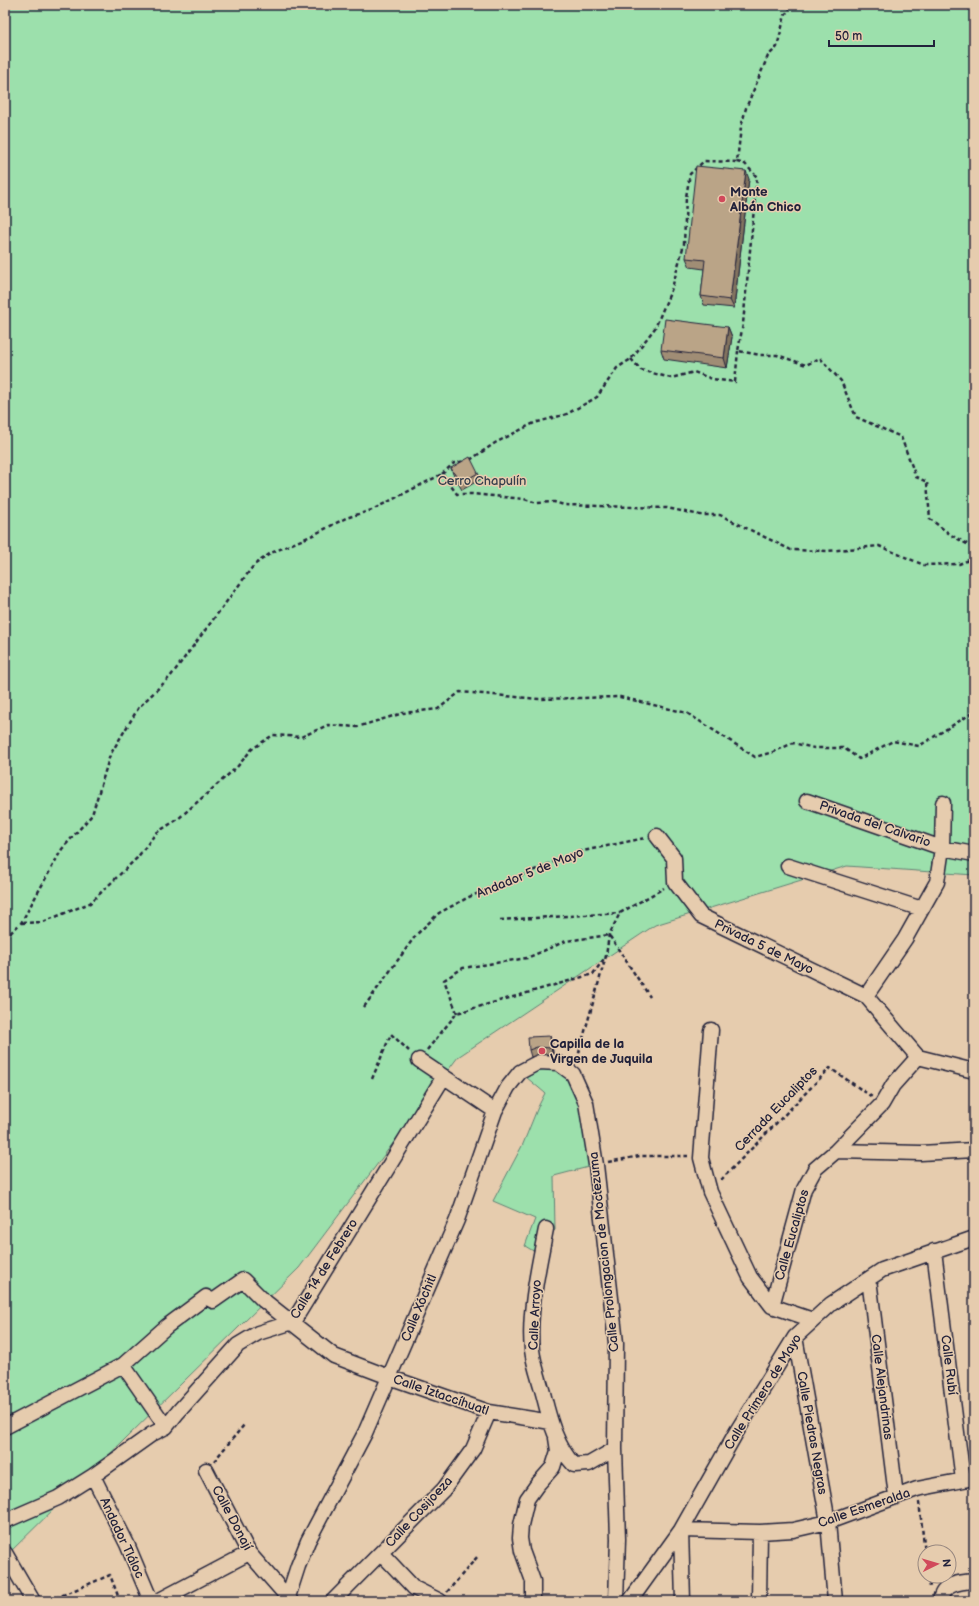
<svg xmlns="http://www.w3.org/2000/svg" width="979" height="1606" font-family="'Balsamiq Sans',sans-serif">
<style>
.green{fill:#9ce0ac;stroke:#5f8174}
.lines{fill:none;stroke-linecap:round;stroke-linejoin:round}
.street-casing{stroke:#22223b;stroke-width:17}
.path{stroke:#22223b;stroke-width:2.5;stroke-dasharray:4 3;stroke-linecap:butt}
.street{stroke:#e6ccae;stroke-width:14}
.wall{fill:#a08d74;stroke:#22223b}
.shaded-wall{fill:#82735e;stroke:#22223b}
.building{fill:#baa487;stroke:#22223b}
.poi-dot{fill:#d1495b;stroke:#e6ccae;stroke-width:1.5}
.labels{text-anchor:middle;dominant-baseline:central;stroke-width:3;stroke-linejoin:round;paint-order:stroke}
.poi-label{font-size:13px;font-weight:bold;fill:#22223b;stroke:#e6ccae;text-anchor:start}
.park-label{font-size:13px;fill:#343e4c;stroke:#e6ccae}
.street-label{font-size:13px;fill:#22223b;stroke:#e6ccae}
</style>
<rect width="100%" height="100%" fill="#e6ccae"/>
<filter id="ink" filterUnits="userSpaceOnUse"><feTurbulence type="fractalNoise" baseFrequency=".025" numOctaves="2"/><feDisplacementMap in="SourceGraphic" scale="8" xChannelSelector="R" yChannelSelector="G"/><feConvolveMatrix kernelMatrix="1 2 1 2 8 2 1 2 1" color-interpolation-filters="sRGB"/></filter>
<g filter="url(#ink)">
<!-- green -->
<path class="green" d="M5 5H974V875L847 866 655 925 458 1057 299 1268 5 1557Z
M539 1062 573 1074 596 1165 554 1176 555 1230 535 1252 525 1246 535 1219 493 1201 523 1144 538 1107 545 1093 520 1072Z"/>
<g class="lines">
<!-- street casing -->
<g class="street-casing">
<path id="street" d="M807 801 942 848 974 854
M657 836 674 858 675 882 701 916 866 996 918 1057 974 1071
M788 866 922 909
M866 996 905 939 937 882 942 848 943 803
M711 1030 701 1158 710 1192 750 1277 772 1306 813 1320
M419 1060 495 1111
M836 1151 921 1153 974 1150
M546 1229C539 1265 528 1313 532 1350 534 1366 540 1381 544 1397 550 1421 557 1447 574 1465L589 1464 615 1449
M934 1251 963 1480
M869 1279 896 1496
M772 1306 804 1189 815 1169 836 1151 882 1104 893 1085 918 1057
M795 1337 828 1522 835 1601
M123 1365 166 1427
M5 1427 123 1365 167 1326 206 1297 213 1301 243 1280 263 1300 334 1356 389 1377 489 1412 551 1422
M206 1470 249 1553 291 1601
M93 1476 127 1544 151 1601
M5 1521 58 1498 93 1476 152 1434 166 1427 178 1412 238 1345 258 1333 293 1322 443 1078
M681 1530 760 1532 793 1530 828 1522 917 1489 974 1478
M681 1530 683 1601
M5 1553 33 1601
M381 1553 414 1588 440 1601
M288 1597 298 1566 308 1541 365 1433 457 1220 495 1111 508 1087 520 1072 539 1062 558 1063 573 1074 586 1103 596 1165 616 1343 615 1449 618 1539 616 1601
M158 1601 249 1553
M333 1601 444 1489 473 1449 489 1412
M533 1601V1581L522 1551 520 1538 521 1525 527 1499 537 1485 553 1467 558 1451 556 1438
M630 1601 681 1530 737 1431 795 1337 831 1304 882 1270 974 1238
M759 1601 760 1532
M940 1601C942 1584 959 1582 974 1581"/>
</g>
<!-- path -->
<path class="path" d="M737 162 745 164 757 177 743 324 738 351 760 355H777L806 365 820 358 841 381 856 417 901 437 916 477 927 482 930 519 951 535 974 548
M631 359 641 370 671 378 694 372 712 379 735 382 738 351
M470 460 495 443 534 423 567 414 597 397 617 368 631 359 655 328 672 288 684 244 686 197 690 174 704 161 737 162 741 127 746 108 768 56 777 47 785 15 792 5
M442 474 454 463 465 461
M500 920 620 913
M22 923 43 922 90 903 137 858 156 833 178 819 237 767 252 749 273 735 301 737 328 725 357 727 403 713 438 709 460 692 539 699 620 697 687 713 755 757 773 752 793 743 814 748H844L859 759 893 741 919 746 974 712
M5 938 21 923 62 849 92 815 110 755 139 707 170 677 254 565 271 553 313 535 346 518 372 510 442 474 457 494H472L524 499 537 503 554 502 564 505 667 508 700 515H720L791 550 828 551 879 546 924 565 959 564 974 558
M364 1007 416 935 439 913 469 897 578 852 645 838
M457 1013 444 980 463 968 527 958 566 941 609 935 650 997
M427 1050 457 1013 593 974 606 956
M577 1060 606 956 609 935 620 913 664 888
M372 1079 391 1034 409 1051
M608 1162 640 1156H688
M721 1180 830 1068 872 1097
M214 1461 244 1425
M919 1502 925 1552
M928 1576 930 1587
M447 1592 478 1556
M49 1601 110 1575 120 1601"/>
<!-- street -->
<use href="#street" class="street"/>
</g>
<!-- wall -->
<path class="wall" d="M749 179 734 308 704 305 701 296 704 269 690 267 686 258Z
M728 327 732 337 727 368 664 359 661 350Z
M451 468 478 473 481 479 462 490 453 474Z
M550 1036 552 1042 553 1054H539L531 1057 529 1050Z"/>
<!-- shaded-wall -->
<path class="shaded-wall" d="M746 171 749 179 734 308 730 300Z
M728 327 732 337 727 368 724 358Z
M550 1036 552 1042 553 1054 551 1048Z"/>
<!-- building -->
<path class="building" d="M696 166 746 171 730 300 701 296 705 260 686 258Z
M665 319 728 327 724 358 661 350Z
M470 457 478 473 460 483 451 468Z
M550 1036 551 1048 537 1047 529 1050 528 1037Z"/>
</g>
<!-- markers -->
<g class="poi-dot">
<circle cx="722" cy="199" r="4"/>
<circle cx="542" cy="1051" r="4"/>
</g>
<g class="labels">
<!-- poi labels -->
<g class="poi-label">
<text x="730" y="192">Monte<tspan x="730" dy="15">Albán Chico</tspan></text>
<text x="550" y="1044">Capilla de la<tspan x="550" dy="15">Virgen de Juquila</tspan></text>
</g>
<!-- park labels -->
<g class="park-label">
<text x="482" y="481">Cerro Chapulín</text>
</g>
<!-- street labels -->
<g class="street-label">
<text transform="translate(875 824) rotate(19)">Privada del Calvario</text>
<text transform="translate(530 873) rotate(-22)">Andador 5 de Mayo</text>
<text transform="translate(764 947) rotate(26)">Privada 5 de Mayo</text>
<text transform="translate(776 1109) rotate(-46)">Cerrada Eucaliptos</text>
<text transform="translate(792 1235) rotate(-74)">Calle Eucaliptos</text>
<text transform="translate(604 1252) rotate(-96)">Calle Prolongacion de Moctezuma</text>
<text transform="translate(324 1269) rotate(-58)">Calle 14 de Febrero</text>
<text transform="translate(419 1308) rotate(-67)">Calle Xóchitl</text>
<text transform="translate(535 1315) rotate(-87)">Calle Arroyo</text>
<text transform="translate(949 1365) rotate(83)">Calle Rubí</text>
<text transform="translate(882 1387) rotate(83)">Calle Alejandrinas</text>
<text transform="translate(763 1392) rotate(-58)">Calle Primero de Mayo</text>
<text transform="translate(441 1395) rotate(19)">Calle Iztaccíhuatl</text>
<text transform="translate(812 1433) rotate(80)">Calle Piedras Negras</text>
<text transform="translate(864 1508) rotate(-19)">Calle Esmeralda</text>
<text transform="translate(419 1512) rotate(-47)">Calle Cosijoeza</text>
<text transform="translate(232 1518) rotate(62)">Calle Donají</text>
<text transform="translate(122 1538) rotate(65)">Andador Tláloc</text>
</g>
</g>
<!-- margin -->
<rect width="979" height="1606" fill="none" stroke="#e6ccae" stroke-width="20"/>
<rect x="10" y="10" width="959" height="1586" fill="none" stroke="#22223b" stroke-width="1.5" filter="url(#ink)"/>
<!-- north arrow -->
<g transform="translate(937 1564) rotate(85)"><circle r="19" fill="#e6ccae" stroke="#988880"/>
<path d="M0-3L7 15L0 10L-7 15Z" fill="#d1495b"/>
<text y="-6" font-size="11" font-weight="bold" text-anchor="middle" fill="#22223b">N</text>
</g>
<!-- scale -->
<path d="M829 40v6h105v-6" fill="none" stroke="#22223b" stroke-width="2"/>
<text x="835" y="40" font-size="12" fill="#22223b" stroke="#e6ccae" stroke-width="3" paint-order="stroke">50 m</text>
</svg>
